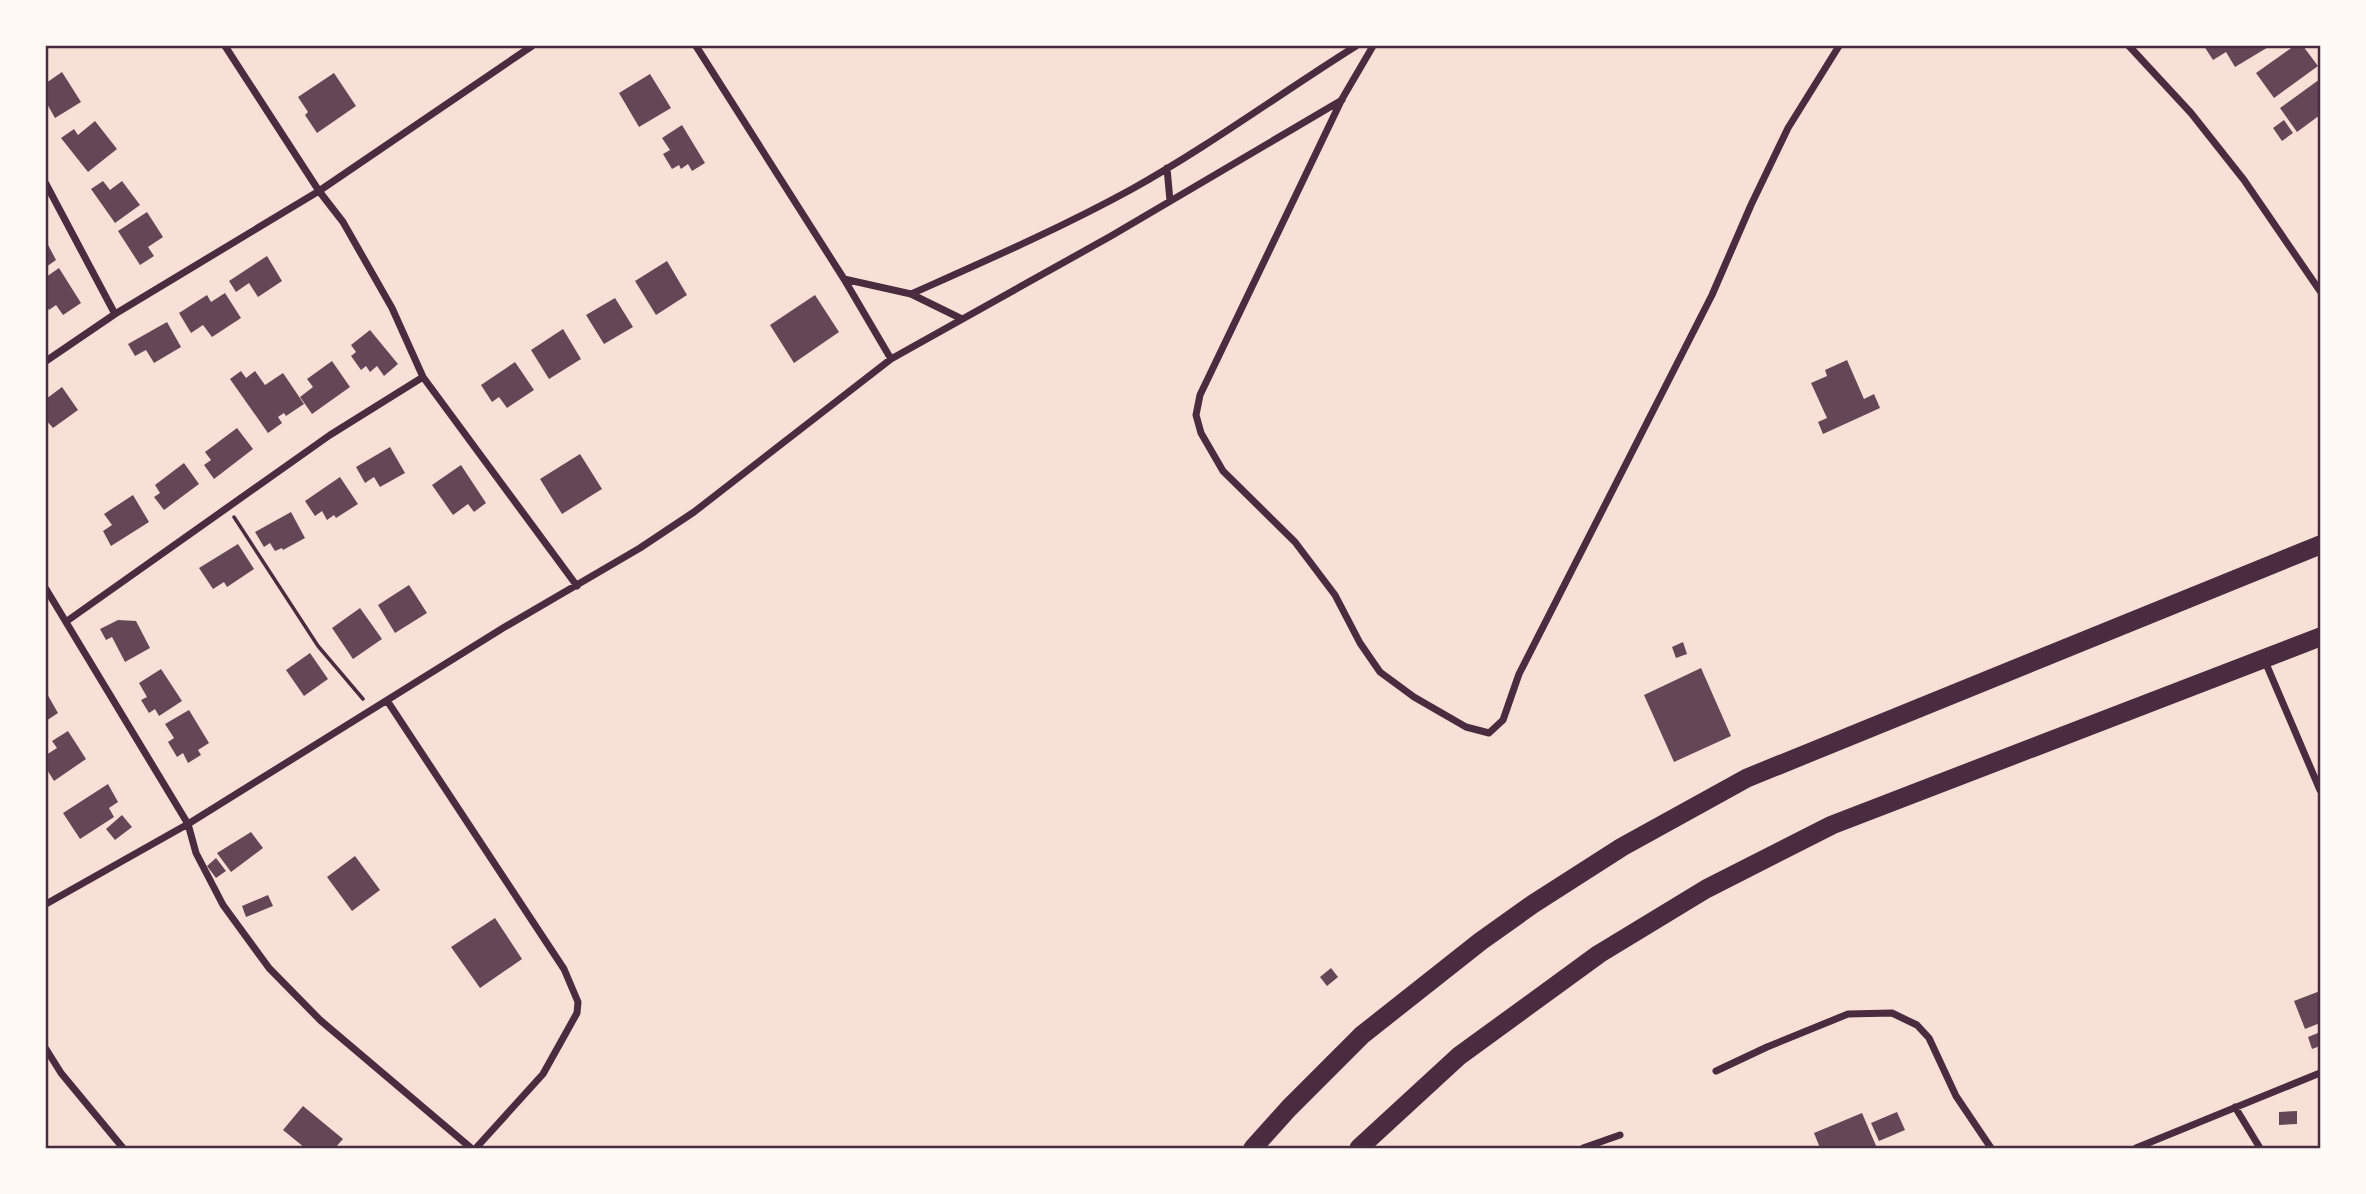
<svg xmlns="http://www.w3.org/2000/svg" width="2366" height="1194" font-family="Bitter,serif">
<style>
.building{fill:#644757}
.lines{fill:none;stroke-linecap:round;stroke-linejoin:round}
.path{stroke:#4a2c40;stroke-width:3.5}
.minor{stroke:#4a2c40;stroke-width:7}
.trunk{stroke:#4a2c40;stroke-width:19}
.neatline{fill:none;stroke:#4a2c40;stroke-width:2.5}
</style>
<rect width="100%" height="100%" fill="#f7e1d7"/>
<!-- building -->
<path class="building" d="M2204 46H2270L2235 67 2226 52 2213 60Z
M2294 46H2303L2318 66 2274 98 2256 73Z
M62 72 81 102 55 118 46 102V83Z
M334 73 356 106 317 133 305 115 308 112 298 97Z
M650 74 671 108 639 127 619 93Z
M2320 79V115L2297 132 2280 108Z
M2284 120 2293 133 2282 141 2273 128Z
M95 121 117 149 88 172 61 138 74 129 78 135Z
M682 125 705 163 692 171 688 164 681 169 679 165 672 169 663 154 670 150 662 138Z
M103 181 110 190 122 181 140 205 115 223 91 189Z
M147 212 163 237 148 247 154 256 140 265 118 231Z
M46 241 56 260 46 267Z
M267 256 282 281 258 297 249 283 236 292 229 281Z
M667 261 687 295 656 315 635 281Z
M59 268 81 303 63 315 56 305 49 310 46 305V277Z
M225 293 241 318 212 337 203 325 191 333 179 313 207 295 211 302Z
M815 295 839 332 794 363 770 325Z
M615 298 633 327 604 344 586 315Z
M167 322 181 347 154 363 146 350 135 356 128 344Z
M563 329 581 359 549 379 531 350Z
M370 330 398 364 384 376 377 366 370 372 366 366 361 370 351 356 356 352 351 345Z
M1847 360 1864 399 1874 394 1880 408 1823 434 1818 422 1827 418 1811 383 1827 376 1825 370Z
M332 361 350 387 312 414 300 397 313 387 307 379Z
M515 362 534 390 507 408 499 397 492 402 481 385Z
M241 371 246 378 255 371 265 385 283 373 304 404 286 416 284 413 278 417 282 423 268 433 230 379Z
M62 387 78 410 53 428 46 420V399Z
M237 428 253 449 214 479 204 465 211 460 205 452Z
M390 447 405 473 380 487 374 477 365 483 356 467Z
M580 454 602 489 562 514 540 479Z
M184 463 199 484 164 510 154 497 160 493 155 485Z
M461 465 486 503 474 512 468 504 453 515 432 485Z
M340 477 358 504 336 518 334 515 327 520 322 511 315 516 305 501Z
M133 495 149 522 111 546 103 531 112 525 104 514Z
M291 512 305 538 283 550 282 548 275 551 270 543 264 547 255 532Z
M238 544 254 569 227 587 224 582 213 589 199 568Z
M409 585 427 613 395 633 378 605Z
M360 608 382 639 353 659 332 628Z
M118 620 136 621 150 648 125 662 112 637 106 640 100 629Z
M1683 642 1687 654 1676 658 1672 647Z
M310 653 328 679 304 696 286 670Z
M1701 668 1731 736 1674 762 1644 695Z
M161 669 182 701 159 716 155 709 149 713 141 700 147 697 139 683Z
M46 692 58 713 46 721Z
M189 710 209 743 198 750 201 755 188 763 183 753 177 757 168 742 174 738 165 724Z
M68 731 86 759 54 781 46 768V755L57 748 52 741Z
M108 784 118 802 109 808 114 817 80 839 63 813Z
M122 815 132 827 115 840 106 829Z
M251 832 263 848 231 872 217 853Z
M355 856 380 890 352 911 327 877Z
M216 858 226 871 216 878 207 866Z
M268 895 273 906 246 917 242 906Z
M495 918 522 959 480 988 451 947Z
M1331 968 1338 977 1327 986 1320 977Z
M2320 991V1023L2305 1029 2294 1001Z
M2318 1033 2320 1046 2312 1049 2308 1037Z
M303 1106 343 1139 335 1148H305L283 1130Z
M2297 1111V1124L2279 1125V1112Z
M1897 1112 1905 1130 1879 1141 1871 1123Z
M1862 1113 1877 1148H1820L1814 1133Z"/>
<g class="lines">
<!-- path -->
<path class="path" d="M234 517 318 646 363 699"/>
<!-- minor -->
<path class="minor" d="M225 46 319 191 343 222 392 308 423 377 577 586
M696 46 844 279 891 359 1111 236 1342 100
M1373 46 1342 99 1200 395 1196 415 1201 433 1223 471 1295 542 1335 595 1360 643 1380 672 1414 697 1466 727 1489 733 1503 720 1519 674 1712 295 1751 205 1788 128 1839 46
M2129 46 2191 113 2244 180 2320 291
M1167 168 1170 201
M46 184 115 314
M844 279 911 294 962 319
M911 294C985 261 1061 228 1132 189 1209 146 1281 93 1356 46
M46 361 115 314 319 191 532 46
M46 589 188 824 503 628 640 548 694 512 891 359
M67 621 330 435 423 377
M2264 659 2320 790
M388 702 564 969 578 1002 577 1013 543 1074 476 1148
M46 904 188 824 196 853 223 905 269 968 320 1020 471 1148
M46 1049 61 1073 123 1148
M1716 1071 1767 1047 1848 1014 1892 1013 1917 1025 1929 1038 1956 1096 1991 1148
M2235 1107 2260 1148
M1583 1148 1620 1135
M2136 1148 2320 1073"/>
<!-- trunk -->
<path class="trunk" d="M1253 1148 1289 1108 1362 1035 1481 941 1533 904 1622 847 1747 778 2320 545
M1359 1148 1459 1056 1599 954 1706 889 1832 825 2320 637"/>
</g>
<!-- border -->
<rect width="2366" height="1194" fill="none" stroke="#fffaf5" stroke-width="94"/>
<rect x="47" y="47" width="2272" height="1100" class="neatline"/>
</svg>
